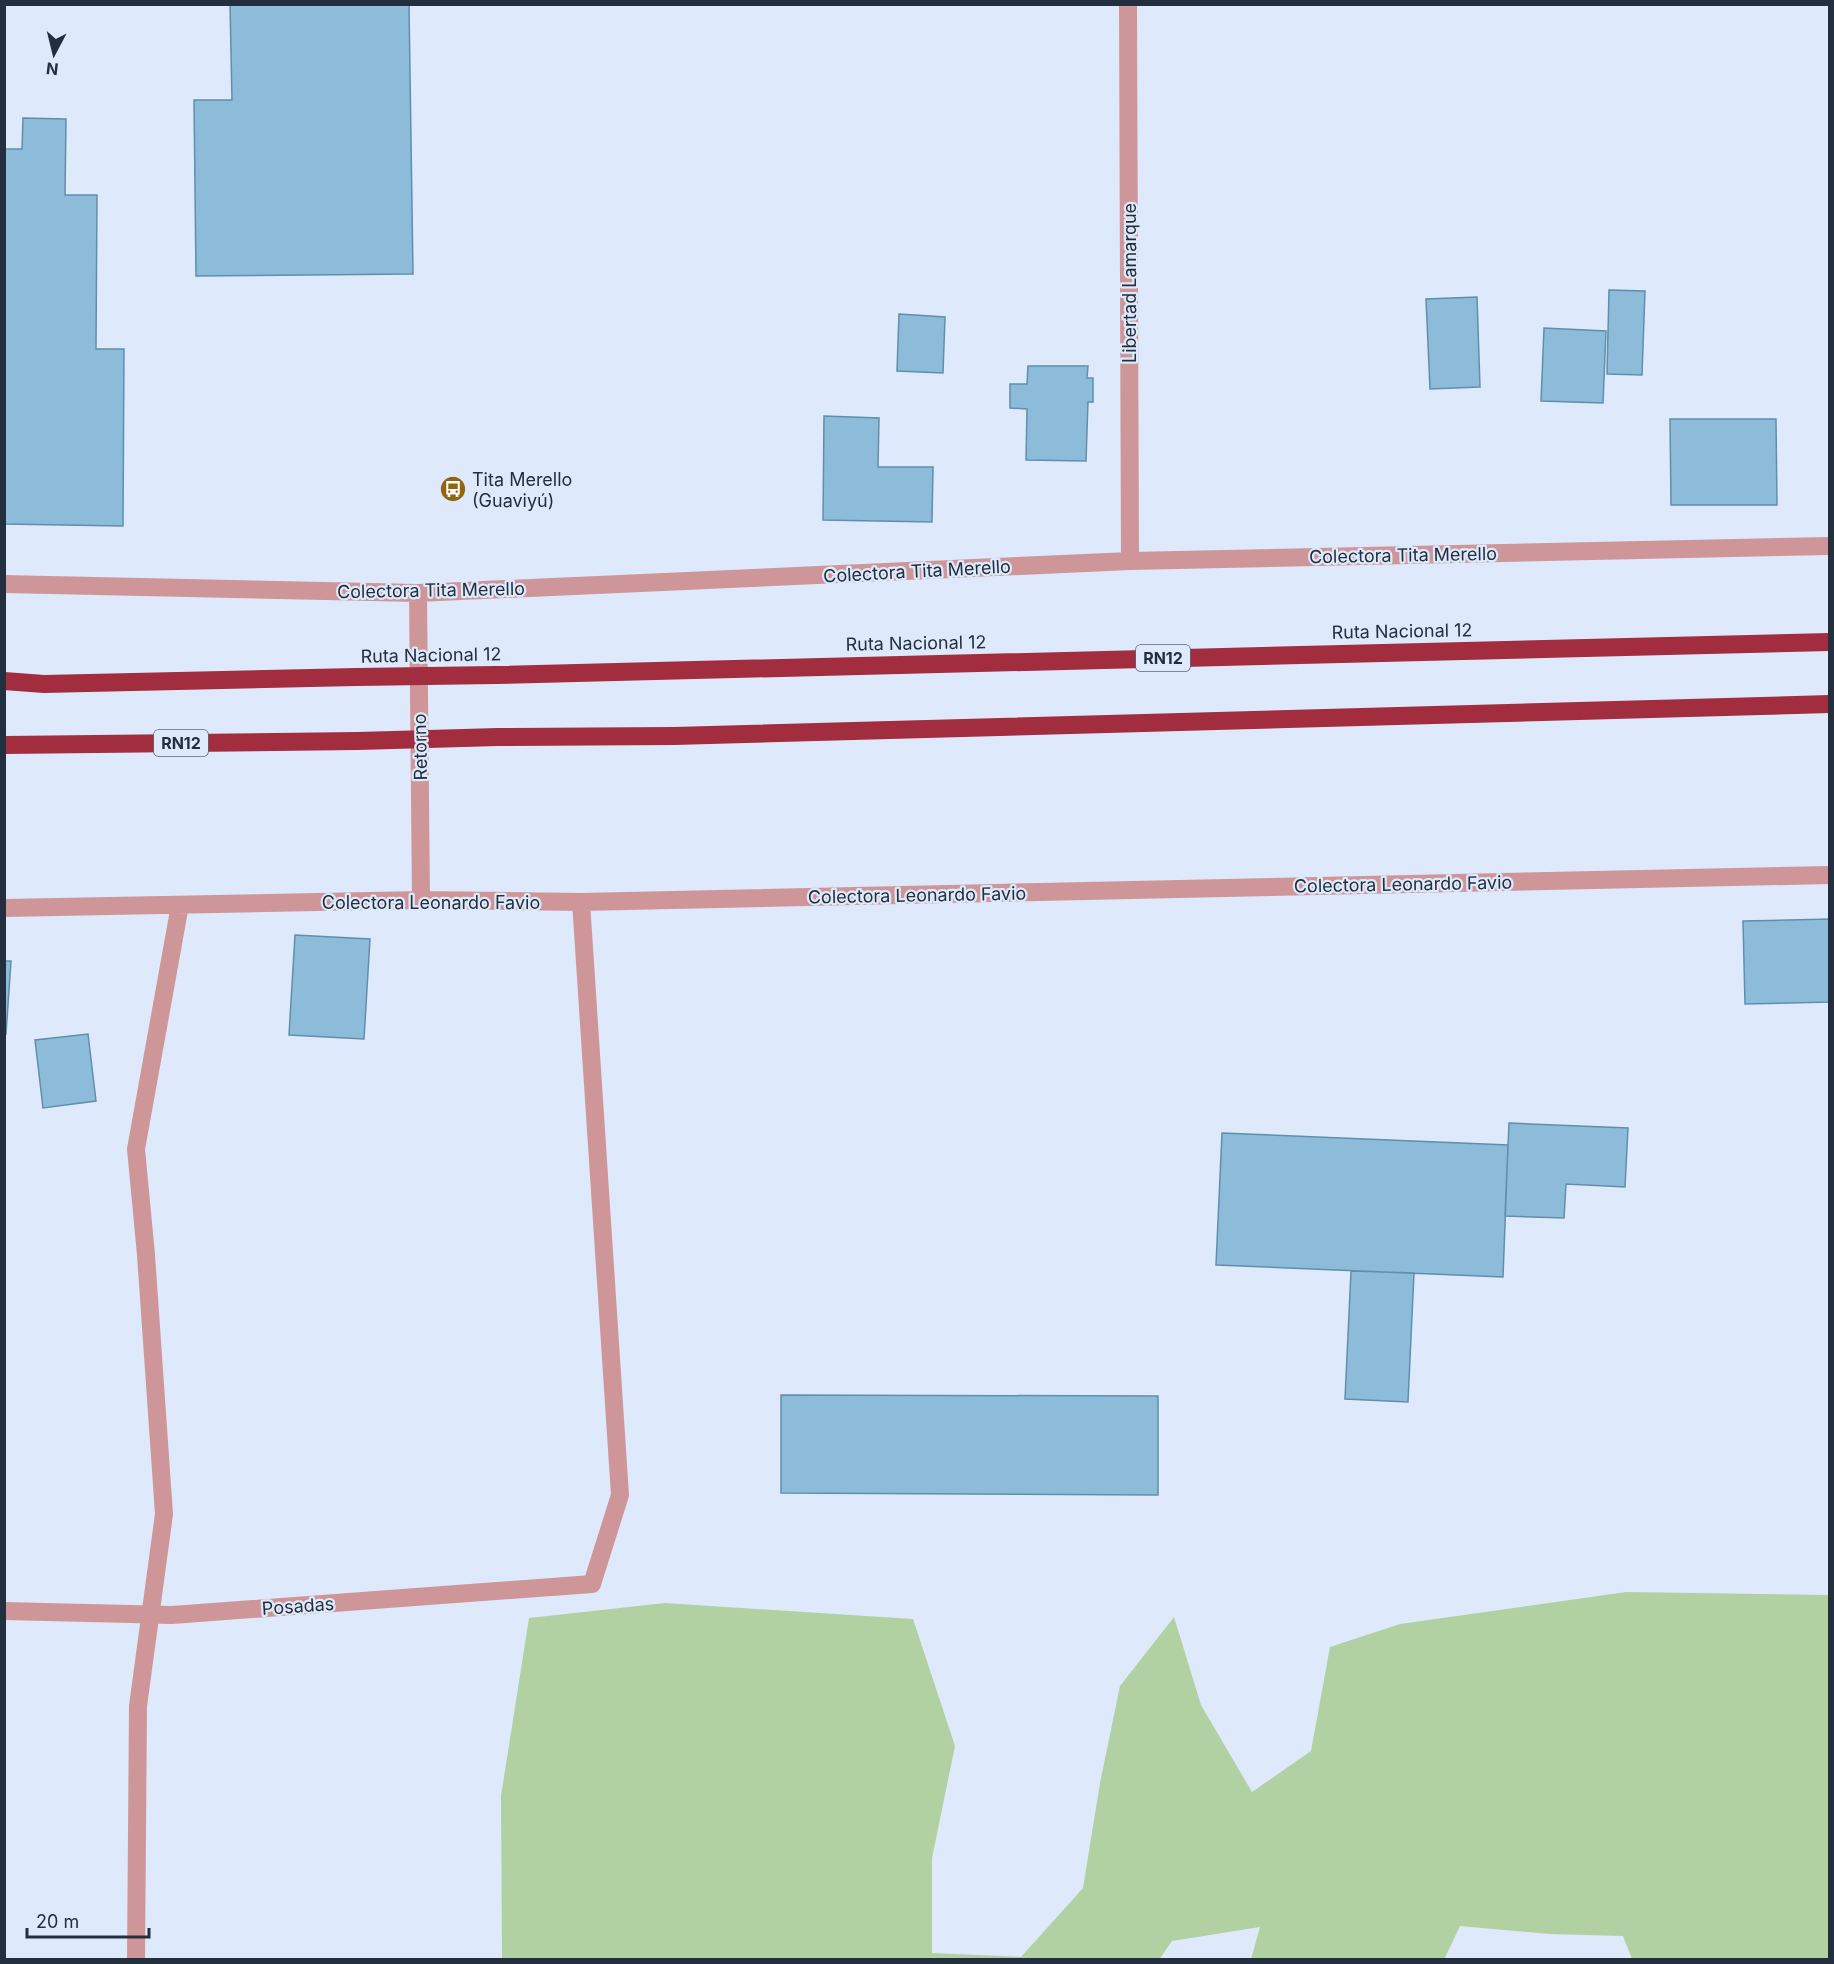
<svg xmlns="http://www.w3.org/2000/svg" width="1834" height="1964" font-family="Inter,sans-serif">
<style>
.green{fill:#b1d1a2}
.building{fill:#8cbcd9;stroke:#608fab;stroke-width:1.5}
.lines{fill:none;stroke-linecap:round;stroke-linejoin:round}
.street{stroke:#cf9699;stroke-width:18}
.highway{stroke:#a12d3f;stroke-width:18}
.highway-bridge{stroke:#a12d3f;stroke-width:18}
.labels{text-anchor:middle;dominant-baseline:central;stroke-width:4.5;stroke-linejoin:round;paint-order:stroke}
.shield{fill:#deeafb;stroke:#5b6777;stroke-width:1.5}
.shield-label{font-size:16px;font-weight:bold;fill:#232f3e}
.street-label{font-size:18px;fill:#232f3e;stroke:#deeafb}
.poi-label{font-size:18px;fill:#232f3e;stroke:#deeafb;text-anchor:start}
</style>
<rect width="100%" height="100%" fill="#deeafb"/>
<!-- green -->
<path class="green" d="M1626 1592 1829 1595V1959H1632L1623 1936 1549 1934 1460 1926 1444 1960 1251 1959 1260 1927 1172 1941 1159 1960 502 1959 501 1796 529 1618 665 1603 913 1619 955 1746 932 1858V1953L1021 1957 1083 1888 1100 1783 1120 1686 1174 1617 1201 1705 1252 1792 1311 1751 1330 1647 1400 1624Z"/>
<!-- building -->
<path class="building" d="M230 4H409L413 274 196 276 194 100H232Z
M23 118 66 119 65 195H97L96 349H124L123 526 4 524V149H22Z
M1609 290 1645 291 1642 375 1607 374Z
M1477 297 1480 387 1430 389 1426 299Z
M899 314 945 317 943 373 897 371Z
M1544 328 1606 331 1603 403 1541 401Z
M1028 366H1088L1087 378H1093V402H1088L1086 461 1026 460 1027 409 1010 408V384H1027Z
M824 416 879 418 878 467H933L932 522 823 520Z
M1670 419H1776L1777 505H1671Z
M1830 919V1002L1745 1004 1743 921Z
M295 935 370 939 364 1039 289 1035Z
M4 961H11L6 1034 4 1033Z
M88 1034 96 1101 43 1108 35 1040Z
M1509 1123 1628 1128 1625 1187 1566 1184 1564 1218 1505 1216Z
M1222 1133 1508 1145 1503 1277 1216 1265Z
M1351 1271 1414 1273 1408 1402 1345 1399Z
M781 1395 1158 1396V1495L781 1493Z"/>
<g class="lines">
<!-- street -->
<path class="street" d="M1128 4 1130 561
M4 584 418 593 1130 561 1830 546
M418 593 421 900
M4 908 421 900 581 902 1830 875
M4 1611 172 1615 592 1584 620 1495 581 902
M136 1960 138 1706 164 1514 146 1255 136 1149 180 905"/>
<!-- highway -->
<path class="highway" d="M496 675 1830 642
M4 681 44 684 356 677
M498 737 674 736 1830 704
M4 745 358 741"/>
<!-- highway-bridge -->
<path class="highway-bridge" d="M356 677 496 675
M358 741 498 737"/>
</g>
<!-- icons -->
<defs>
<g id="bus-disc" transform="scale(1.35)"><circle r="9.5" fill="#91640f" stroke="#deeafb"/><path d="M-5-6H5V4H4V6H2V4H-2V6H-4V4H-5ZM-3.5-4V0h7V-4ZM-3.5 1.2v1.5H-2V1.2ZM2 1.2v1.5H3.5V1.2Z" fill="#fff"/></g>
</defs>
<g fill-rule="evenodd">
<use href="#bus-disc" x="453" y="489"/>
</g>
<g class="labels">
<!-- shield labels -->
<g class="shield">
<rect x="1136" y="645" width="54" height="26" rx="4.5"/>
<rect x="154" y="730" width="54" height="26" rx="4.5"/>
</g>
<g class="shield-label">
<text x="1163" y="658">RN12</text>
<text x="181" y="743">RN12</text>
</g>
<!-- street labels -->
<g class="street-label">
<text transform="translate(1129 283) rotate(-90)">Libertad Lamarque</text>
<text transform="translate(1403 555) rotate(-1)">Colectora Tita Merello</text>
<text transform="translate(917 571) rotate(-3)">Colectora Tita Merello</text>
<text transform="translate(431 590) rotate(-1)">Colectora Tita Merello</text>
<text transform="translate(1402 631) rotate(-1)">Ruta Nacional 12</text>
<text transform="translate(916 643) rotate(-1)">Ruta Nacional 12</text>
<text transform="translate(431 655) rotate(-1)">Ruta Nacional 12</text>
<text transform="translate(420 747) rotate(-91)">Retorno</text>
<text transform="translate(1403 884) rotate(-1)">Colectora Leonardo Favio</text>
<text transform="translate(917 895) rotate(-1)">Colectora Leonardo Favio</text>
<text x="431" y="902">Colectora Leonardo Favio</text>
<text transform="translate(298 1606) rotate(-4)">Posadas</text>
</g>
<!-- poi labels -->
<g class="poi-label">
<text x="472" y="479">Tita Merello<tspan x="472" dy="21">(Guaviyú)</tspan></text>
</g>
</g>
<!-- border -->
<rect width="1834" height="1964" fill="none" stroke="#232f3e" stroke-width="12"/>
<!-- north arrow -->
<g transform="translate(54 54) rotate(187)" stroke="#deeafb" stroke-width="4.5" paint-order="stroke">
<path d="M0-4.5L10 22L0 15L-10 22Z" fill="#232f3e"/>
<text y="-9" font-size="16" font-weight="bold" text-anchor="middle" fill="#232f3e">N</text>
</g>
<!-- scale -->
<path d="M27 1928v9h122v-9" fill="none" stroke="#232f3e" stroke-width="3"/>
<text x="36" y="1928" font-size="18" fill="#232f3e" stroke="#deeafb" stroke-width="4.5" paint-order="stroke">20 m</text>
</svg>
